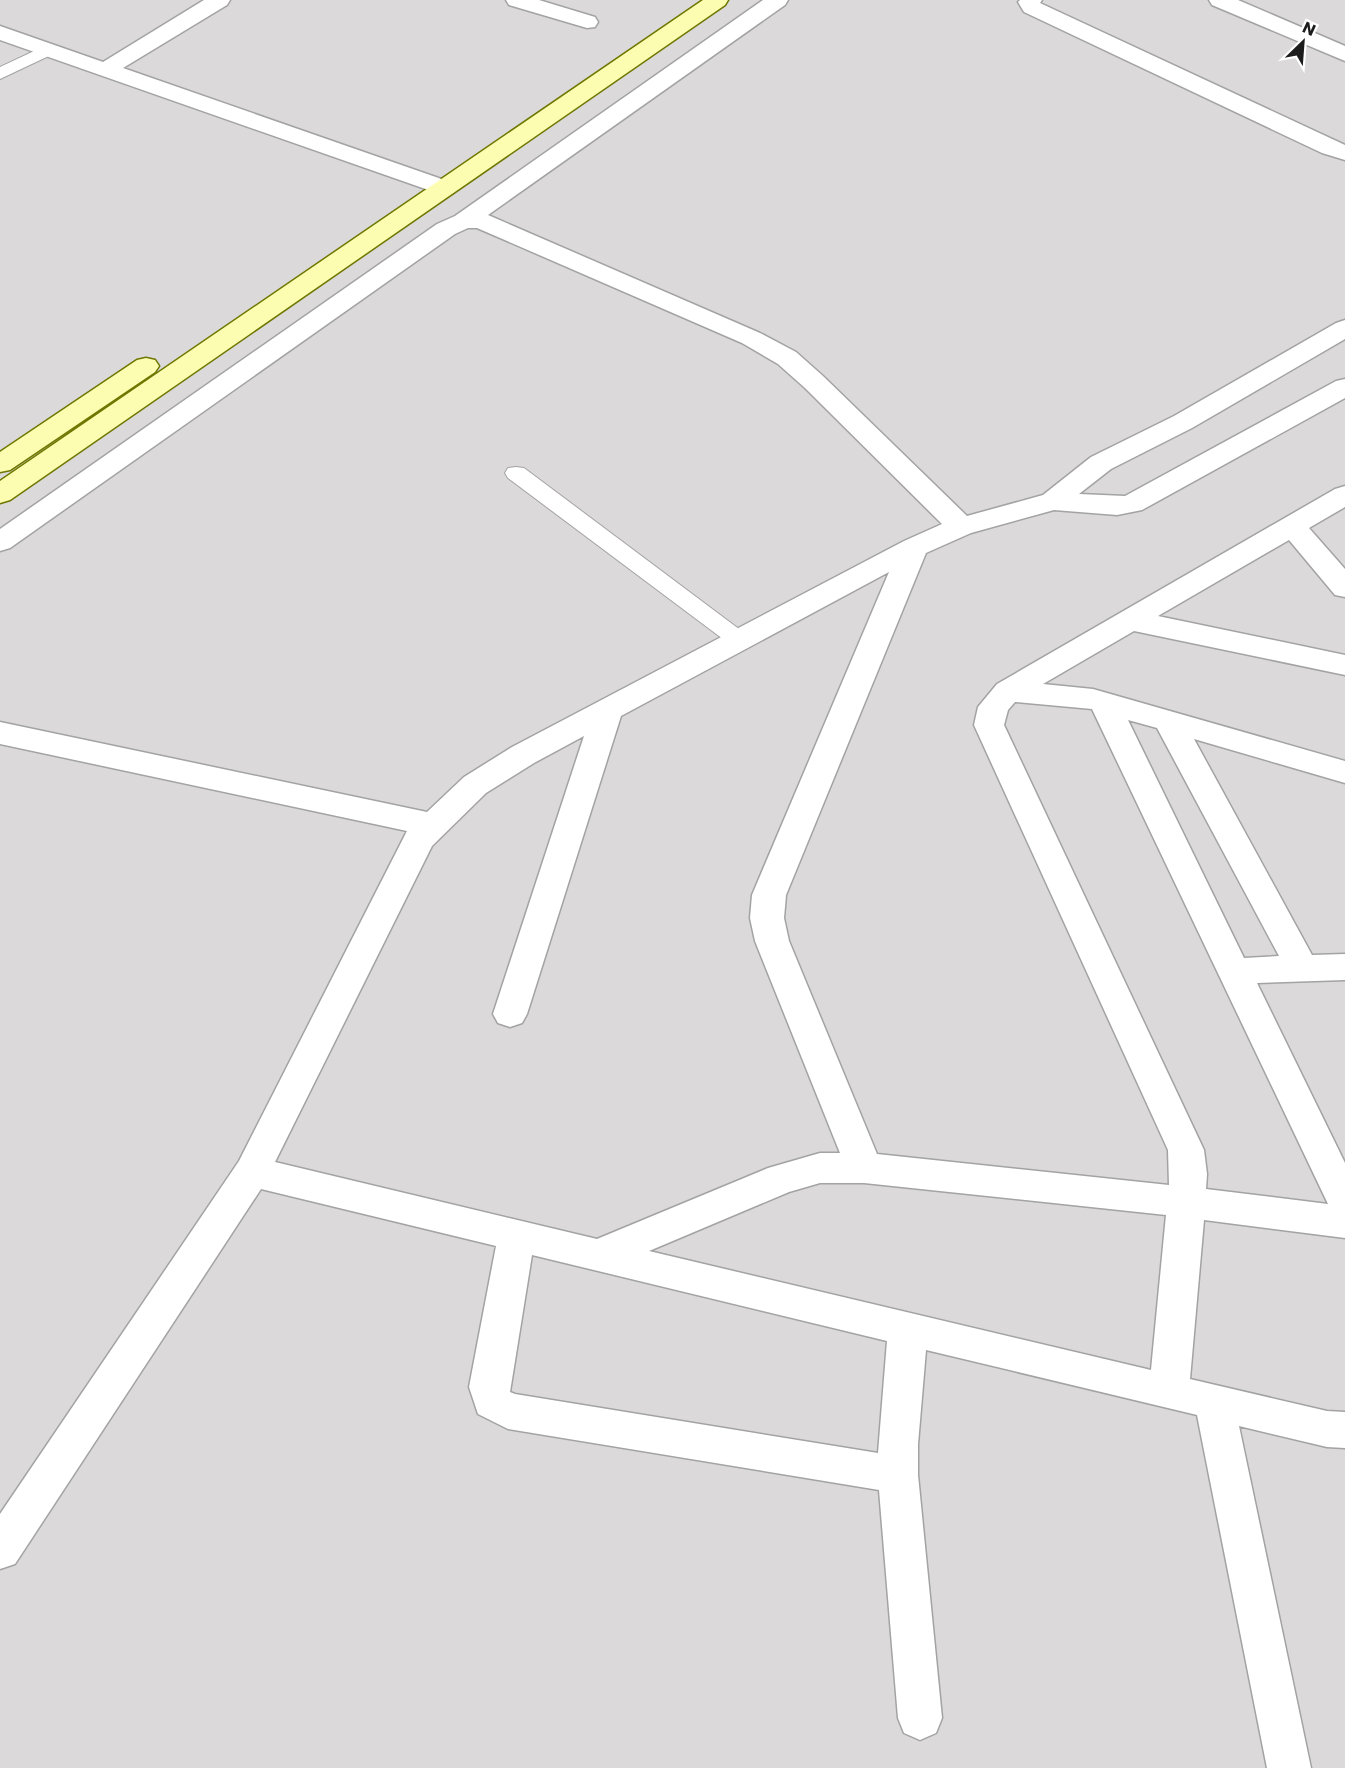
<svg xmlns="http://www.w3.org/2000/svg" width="1345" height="1768" font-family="Poppins,sans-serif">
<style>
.residential{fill:#dbd9d9}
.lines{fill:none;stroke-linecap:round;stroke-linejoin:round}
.lane-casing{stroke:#a3a3a3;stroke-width:2}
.street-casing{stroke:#a3a3a3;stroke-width:3}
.secondary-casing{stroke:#6e7700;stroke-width:3}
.lane{fill:#fff;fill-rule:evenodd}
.street{fill:#fff;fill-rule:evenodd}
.secondary{fill:#fcfdb0;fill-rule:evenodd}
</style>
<rect width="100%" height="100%" fill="#efeae1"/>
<!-- residential -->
<path class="residential" d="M0 0H1345V1768H0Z"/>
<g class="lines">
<!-- lane casing -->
<g class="lane-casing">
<path id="lane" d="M47 45 53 46 55 50 53 54 0 79V67Z
M516 467 524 468 747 635 750 640 747 645 739 648 731 645 508 478 505 473 508 468Z"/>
</g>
<!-- street casing -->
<g class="street-casing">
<path id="street" d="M204 0H230L227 5 123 68 453 183 457 188 453 193 445 195 437 193 0 40V26L103 62Z
M506 0H539L595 17 598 22 595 27 587 28 509 5Z
M763 0H788L785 5 488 215 760 333 796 352 823 376 967 516 1043 495 1091 457 1174 416 1336 323 1345 320V339L1192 428 1111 469 1079 494 1125 496 1336 381 1345 379V398L1142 510 1117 515 1054 510 971 533 926 553 786 895 784 918 789 941 877 1154 1169 1185 1168 1150 974 725 978 707 997 684 1335 489 1345 486V507L1309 528 1345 569V597L1335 595 1289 540 1158 616 1345 655V675L1134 631 1043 684 1093 689 1345 761V783L1194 739 1312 955 1345 954V980L1257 983 1345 1163V1238L1204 1220 1190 1379 1327 1411 1345 1412V1448L1327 1447 1239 1426 1311 1768H1267L1197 1415 926 1350 918 1444V1475L942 1718 936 1733 920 1740 904 1733 898 1718 879 1490 508 1429 478 1414 469 1387 496 1246 261 1189 15 1564 0 1569V1514L239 1161 407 831 0 744V722L427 812 464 777 512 747 904 541 942 524 805 388 778 364 742 343 477 228H468L455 234 10 548 0 551V529L437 224 455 216ZM889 572 752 895 750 918 755 941 840 1153H820L768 1168 597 1239 275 1162 432 846 486 793 534 763 584 736 493 1014 498 1023 510 1027 522 1023 527 1014 621 716ZM1015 702 1092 709 1328 1204 1206 1189 1207 1174 1204 1150 1004 725 1008 710ZM1128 720 1157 728 1279 956 1244 958ZM820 1183H864L1166 1215 1151 1370 649 1251 789 1192ZM532 1255 887 1341 878 1453 515 1394 510 1392Z
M1020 0H1042L1040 3 1345 145V160L1322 153 1024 12 1018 2Z
M1209 0H1238L1345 46V61L1212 5Z"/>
</g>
<!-- secondary casing -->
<g class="secondary-casing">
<path id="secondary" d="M703 0H728L725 5 10 500 0 503V481Z
M146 358 155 360 159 366 155 372 10 470 0 472V452L137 360Z"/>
</g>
<!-- lane -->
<use href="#lane" class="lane"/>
<!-- street -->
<use href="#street" class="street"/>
<!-- secondary -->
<use href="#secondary" class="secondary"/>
</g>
<!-- north arrow -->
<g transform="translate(1303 42) rotate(25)" stroke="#ffffff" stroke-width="4.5" paint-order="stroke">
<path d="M0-4.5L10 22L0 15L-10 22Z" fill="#1c1c1c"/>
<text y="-9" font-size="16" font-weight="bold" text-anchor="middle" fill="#1c1c1c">N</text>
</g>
</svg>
